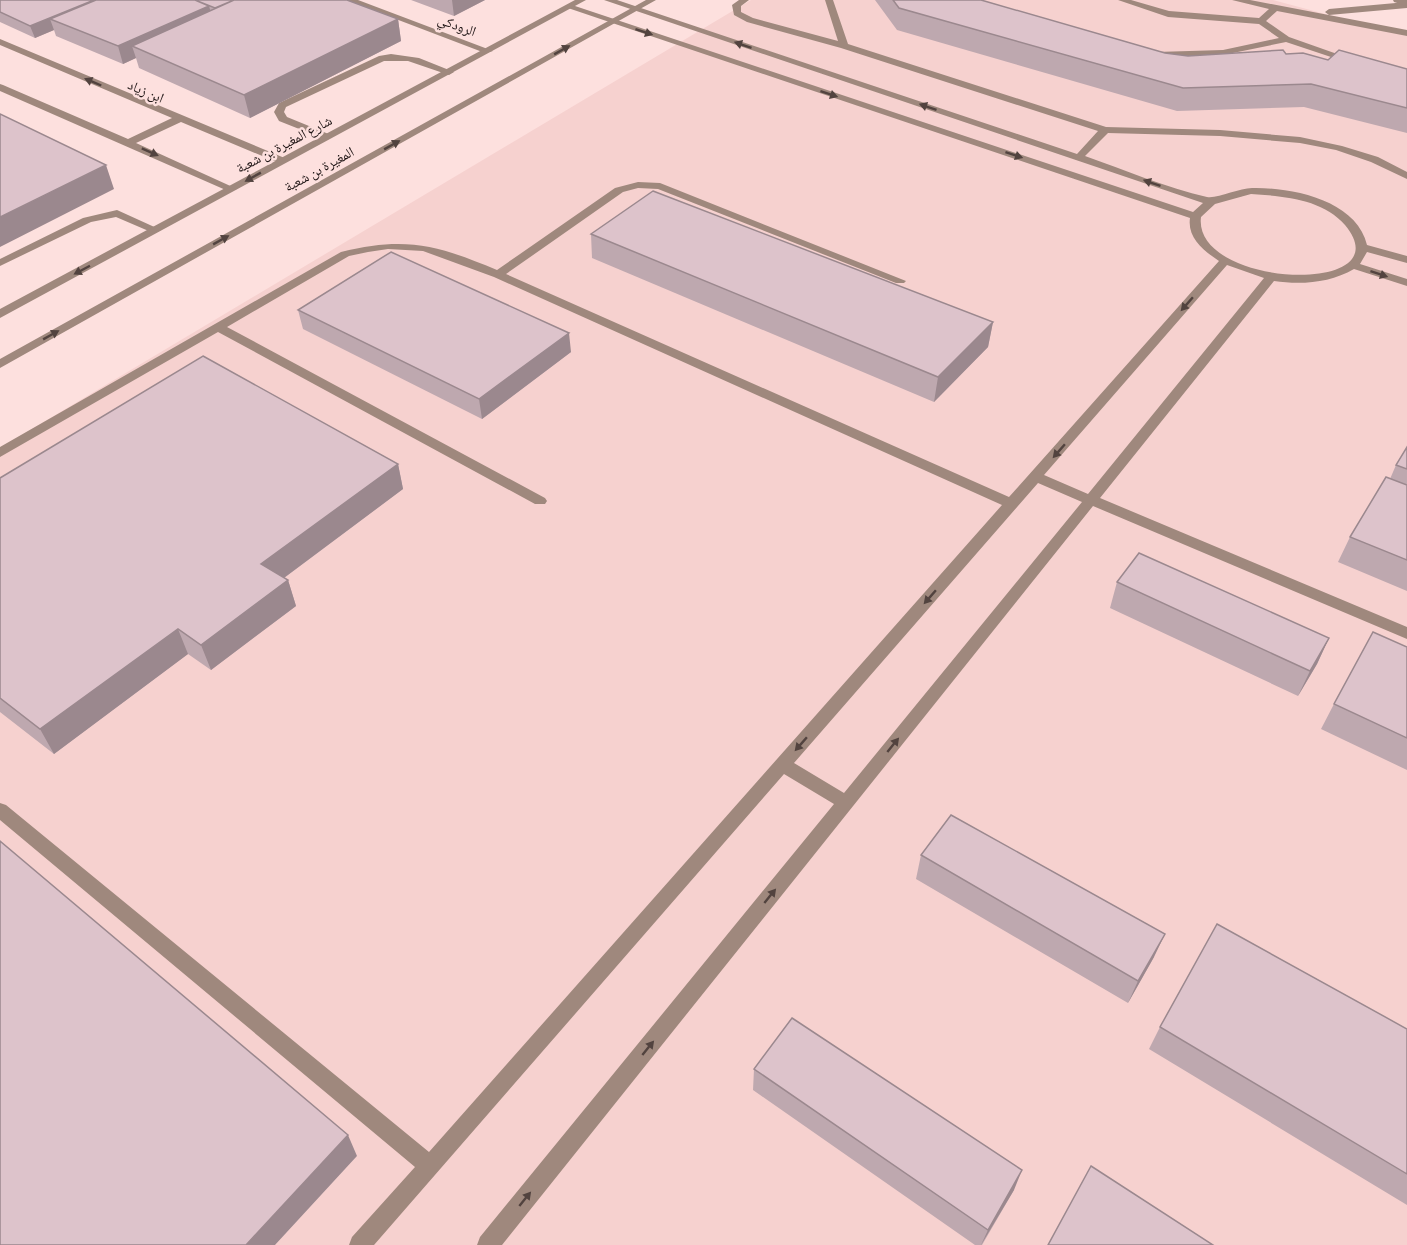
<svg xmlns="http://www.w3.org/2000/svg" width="1407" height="1245" font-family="'Crimson Pro','Noto Naskh Arabic',serif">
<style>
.built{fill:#f6d1cf}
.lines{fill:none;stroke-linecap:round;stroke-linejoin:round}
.service{fill:#9f887d;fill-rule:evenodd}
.minor{fill:#9f887d;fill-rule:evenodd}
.tertiary{fill:#9f887d;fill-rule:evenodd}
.wall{fill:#bea8af}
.shaded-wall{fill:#9b888e}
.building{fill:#ddc3cb;stroke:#9b888e;stroke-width:1.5}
.oneway{fill:#52433f}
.labels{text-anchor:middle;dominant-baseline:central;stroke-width:5;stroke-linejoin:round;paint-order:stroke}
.far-street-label{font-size:14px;fill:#1f1515;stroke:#fde0de}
</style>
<rect width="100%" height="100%" fill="#fde0de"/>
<!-- built -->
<path class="built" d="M751 0H1273L1407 36V1245H275L357 1156 0 852V448Z"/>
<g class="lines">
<!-- service -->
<path class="service" d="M604 0H617L1077 154 1098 131 841 48 747 22 734 15 732 5 739 0H749L741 6V12L753 18 838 41 825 0H833L848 44 1106 127 1220 130 1300 137 1342 146 1378 157 1407 172V179L1371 162 1336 150 1300 143 1220 136 1108 133 1085 156C1125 170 1167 188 1207 197 1217 199 1239 188 1252 188 1291 187 1357 200 1367 245L1407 256V263L1367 252 1360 264 1407 279V286L1354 269C1330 283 1301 285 1274 281L1100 498 1407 627V639L1093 506 502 1245H477L480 1237 834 804 784 774 374 1245H349L352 1237 415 1167 0 820V803L6 805 429 1152 1002 505 494 277 423 251 388 249 368 252 349 256 227 327 545 498 547 501 545 504H535L218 332 0 457V447L341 252C406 236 437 245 497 270L615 188 638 182 660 183 906 281 904 283H896L658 189 638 188 623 192 506 274 1009 497 1219 261C1204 251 1187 238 1190 218L565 7 572 5 1193 212 1203 203ZM1251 194C1283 196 1323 199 1345 225 1405 297 1192 288 1201 217L1215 204ZM1227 265 1264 278 1088 494 1044 475ZM1038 483 1082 502 844 793 794 763Z
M1118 0H1131L1169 11 1259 18 1269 9 1232 0H1250L1407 30V36L1277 11 1266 21 1289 37 1357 61 1349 63 1286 42 1223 55 1159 57 1156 56V52L1223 50 1279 38 1259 24 1168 17Z
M1407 2V8L1329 15 1325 12 1329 9Z
M391 54 419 58 454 72 449 75 408 61H384L286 107 284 112 287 117 331 135 332 137 327 140 279 121 274 112 279 103 379 56Z
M117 210 161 230 155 233 151 232 116 217 91 222 0 266V259L83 218Z"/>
<!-- minor -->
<path class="minor" d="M346 0H358L493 51 485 53Z
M0 39 287 159 288 161 279 163 181 122 136 143 237 189 228 191 0 91V84L3 85 128 139 172 118 0 45Z"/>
<!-- tertiary -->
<path class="tertiary" d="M575 0H586L0 318V309Z
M646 0H656L0 368V359Z
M1393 0H1407V6L1394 2Z"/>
</g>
<!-- wall -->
<path class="wall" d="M0 0H347L398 19 401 41 250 118 139 68 136 58 123 64 56 36 54 30 35 38 0 22Z
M411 0H485L454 16Z
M875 0H981L1165 53 1188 56 1286 54 1328 60 1407 69V133L1304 107 1177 111 897 30Z
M591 234 993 322 988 347 934 402 592 258Z
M298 310 571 352 482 419 303 329Z
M1407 447V591L1338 562 1350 537 1390 479 1396 465Z
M398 464 403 489 284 578 288 580 296 606 211 670 188 654 54 754 0 712V478Z
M1117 582 1329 638 1317 664 1298 696 1110 608Z
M1407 647V770L1321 729 1334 704Z
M921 855 1154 957 1128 1003 916 879Z
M1160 1027 1407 1029V1205L1149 1049Z
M754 1069 1014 1190 982 1245H975L753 1090Z"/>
<!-- shaded-wall -->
<path class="shaded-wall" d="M94 0 50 19 54 30 35 38 30 26Z
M452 0H485L454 16Z
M209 6 214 23 132 46 136 58 123 64 118 46Z
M398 19 401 41 250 118 244 95Z
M106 165 114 189 0 247V217Z
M993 322 988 347 934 402 938 377Z
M569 333 571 352 482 419 479 399Z
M398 464 403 489 269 589 261 564Z
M288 580 296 606 211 670 201 645Z
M178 629 188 654 54 754 40 729Z
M1329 638 1317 664 1298 696 1310 671Z
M1165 934 1154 957 1128 1003 1138 981Z
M348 1135 357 1156 275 1245H246Z
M1022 1170 1014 1190 981 1245 988 1230Z"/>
<!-- building -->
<path class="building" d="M0 0H94L30 26 0 12Z
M96 0H195L209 6 118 46 50 19Z
M195 0H234L215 8Z
M234 0H347L398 19 244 95 132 46Z
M893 0H981L1165 53 1188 56 1283 50 1286 54 1303 53 1328 60 1339 50 1407 69V108L1311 84 1183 88 899 8Z
M0 114 106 165 0 217Z
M653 191 993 322 938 377 591 234Z
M391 252 569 333 479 399 298 310Z
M203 356 398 464 261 564 288 580 201 645 178 629 40 729 0 698V478Z
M1407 447V469L1396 465Z
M1386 477 1407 485V560L1350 537Z
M1139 553 1329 638 1310 671 1117 582Z
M1373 632 1407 647V738L1334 704Z
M951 815 1165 934 1138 981 921 855Z
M0 841 348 1135 246 1245H0Z
M1217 924 1407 1029V1174L1160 1027Z
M792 1018 1022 1170 988 1230 754 1069Z
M1091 1166 1213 1245H1048Z"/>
<!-- one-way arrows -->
<defs><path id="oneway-solid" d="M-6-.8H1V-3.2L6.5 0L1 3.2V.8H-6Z" transform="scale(1.5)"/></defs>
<g class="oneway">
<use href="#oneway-solid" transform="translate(644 32) rotate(18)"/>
<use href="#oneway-solid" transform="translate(743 45) rotate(-161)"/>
<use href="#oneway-solid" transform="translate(562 50) rotate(-29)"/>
<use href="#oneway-solid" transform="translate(93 82) rotate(-157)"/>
<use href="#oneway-solid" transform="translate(829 94) rotate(18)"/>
<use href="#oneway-solid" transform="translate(928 107) rotate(-161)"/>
<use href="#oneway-solid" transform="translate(392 145) rotate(-29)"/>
<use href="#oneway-solid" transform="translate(150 152) rotate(24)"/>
<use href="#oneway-solid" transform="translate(1014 155) rotate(18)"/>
<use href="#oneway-solid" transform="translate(253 177) rotate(151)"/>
<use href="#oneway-solid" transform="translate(1152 183) rotate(-161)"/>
<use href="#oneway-solid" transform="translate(221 240) rotate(-29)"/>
<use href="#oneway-solid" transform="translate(82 270) rotate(152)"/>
<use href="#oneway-solid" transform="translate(1379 274) rotate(18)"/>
<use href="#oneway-solid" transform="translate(1187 304) rotate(131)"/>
<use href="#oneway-solid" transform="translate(51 335) rotate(-29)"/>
<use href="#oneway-solid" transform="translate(1059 451) rotate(131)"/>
<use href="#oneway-solid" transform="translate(930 597) rotate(131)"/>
<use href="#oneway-solid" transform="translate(801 744) rotate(131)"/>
<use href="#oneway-solid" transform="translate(893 745) rotate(-51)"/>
<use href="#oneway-solid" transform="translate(770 896) rotate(-51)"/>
<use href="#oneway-solid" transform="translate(648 1048) rotate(-51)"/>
<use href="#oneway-solid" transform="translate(525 1199) rotate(-51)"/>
</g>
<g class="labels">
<!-- far-street labels -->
<g class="far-street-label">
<text transform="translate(457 25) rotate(20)">الرودكي</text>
<text transform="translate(146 91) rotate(23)">ابن زياد</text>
<text transform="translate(284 144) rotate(-28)">شارع المغيرة بن شعبة</text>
<text transform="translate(319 169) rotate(-29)">المغيرة بن شعبة</text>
</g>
</g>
</svg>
